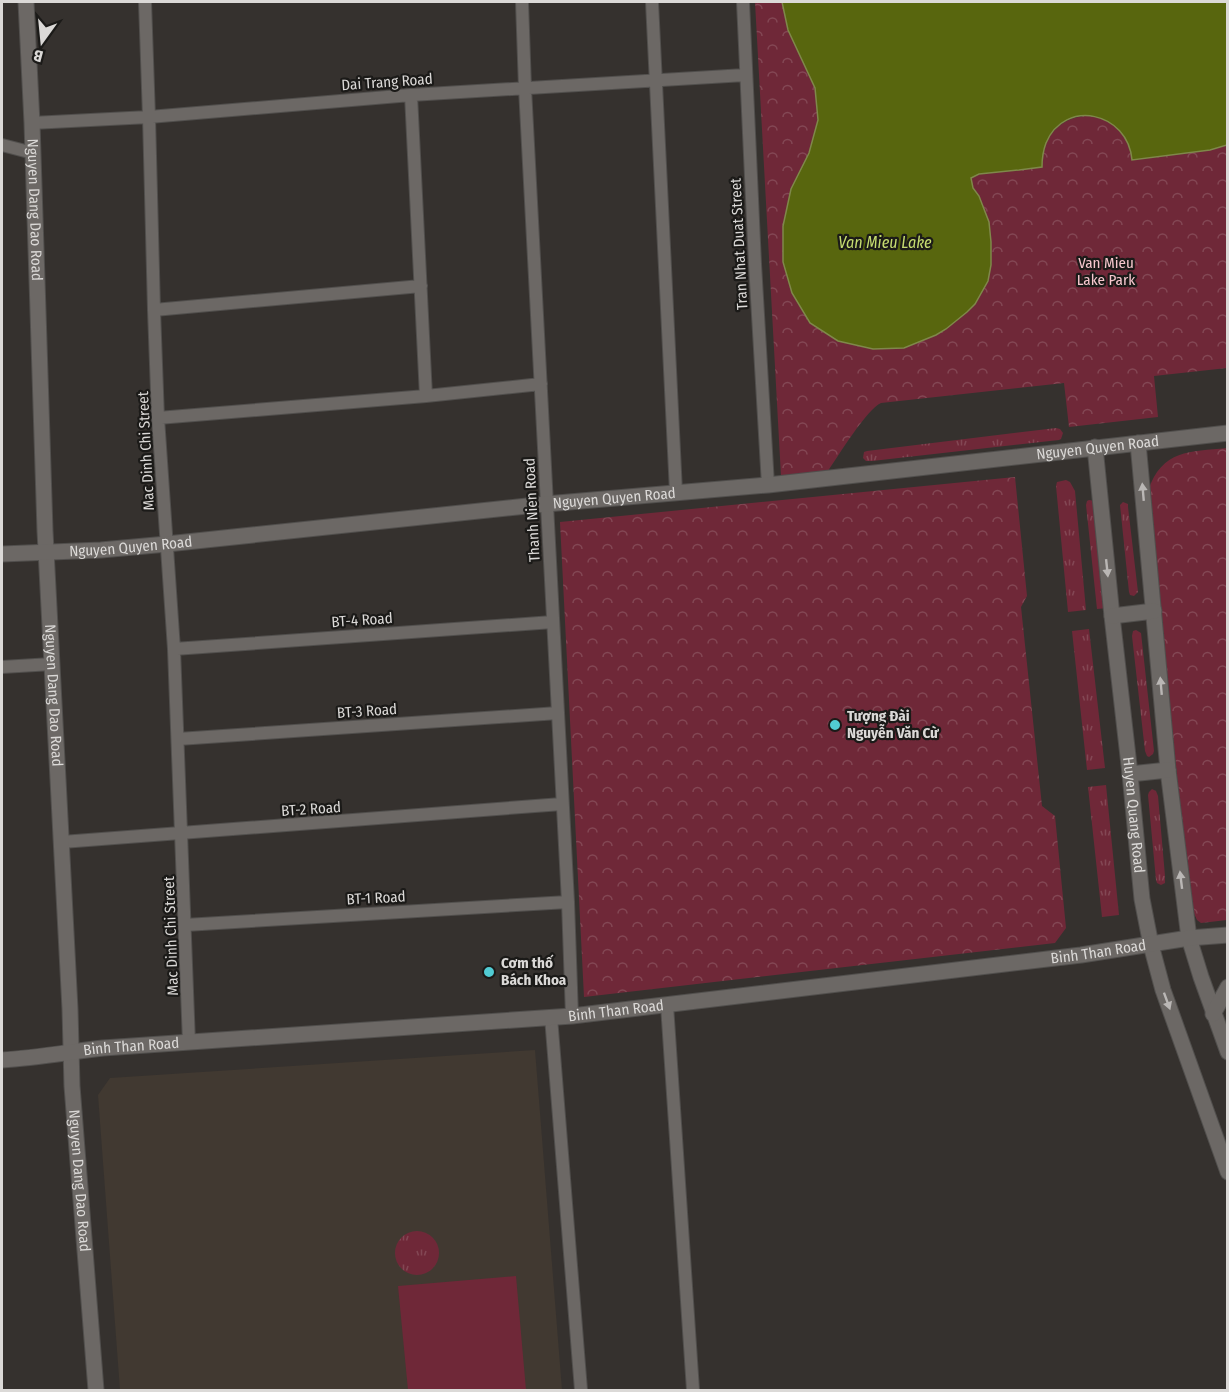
<svg xmlns="http://www.w3.org/2000/svg" width="1229" height="1392" font-family="'Fira Sans Condensed',sans-serif">
<style>
.built{fill:#413931}
.grass{fill:url(#grass-tufts)}
.park{fill:url(#park-crowns)}
.pitch{fill:#6f2838}
.water{fill:#58660e;stroke:#7f884a;stroke-width:1.5}
.lines{fill:none;stroke-linecap:round;stroke-linejoin:round}
.street-casing{stroke:#514f4d;stroke-width:14}
.secondary-casing{stroke:#514f4d;stroke-width:17}
.street{stroke:#6c6865;stroke-width:12}
.secondary{stroke:#6c6865;stroke-width:15}
.oneway{fill:#bab7b5}
.poi-dot{fill:#51ccd4;stroke:#1b1a18;stroke-width:2}
.labels{text-anchor:middle;dominant-baseline:central;stroke-width:4.5;stroke-linejoin:round;paint-order:stroke}
.street-label{font-size:15px;fill:#dbd9d7;stroke:#1b1a18}
.park-label{font-size:15px;fill:#f7c7ce;stroke:#1b1a18}
.poi-label{font-size:15px;font-weight:bold;fill:#dbd9d7;stroke:#1b1a18;text-anchor:start}
.water-label{font-size:16px;font-style:italic;fill:#c6dd70;stroke:#1b1a18}
</style>
<defs>
<pattern id="grass-tufts" width="24" height="20" patternUnits="userSpaceOnUse" patternTransform="scale(1.5)"><rect width="24" height="20" fill="#6f2838"/><path d="M3 7l-1-3M5 7V3M7 7l1-3M15 17l-1-3M17 17v-4M19 17l1-3" fill="none" stroke="#834754"/></pattern>
<pattern id="park-crowns" width="20" height="18" patternUnits="userSpaceOnUse" patternTransform="scale(1.5)"><rect width="20" height="18" fill="#6f2838"/><path d="M2 6a3 3 0 1 1 6 0M12 15a3 3 0 1 1 6 0" fill="none" stroke="#834754"/></pattern>
</defs>
<rect width="100%" height="100%" fill="#35312e"/>
<!-- built -->
<path class="built" d="M535 1050 562 1390H120L98 1095 110 1078Z"/>
<!-- grass -->
<path class="grass" d="M1056 428 1060 429 1063 433 1061 439 1059 440 872 461H866L863 458 864 452 867 451Z
M1066 480 1070 482 1075 491 1086 610 1068 612 1056 486 1057 482Z
M1089 500 1095 501 1107 608 1097 609 1086 505 1087 501Z
M1123 502 1128 504V507L1138 592 1134 596 1130 595 1129 592 1120 505Z
M1089 629 1105 768 1087 770 1072 631Z
M1136 630 1141 633 1154 751 1153 754 1149 757 1147 756 1145 751 1132 636 1133 631Z
M1106 785 1119 915 1102 917 1088 787Z
M1152 789 1156 791 1158 796 1165 876V883L1161 885 1157 883 1156 880 1148 795 1149 792Z
M395 1253a22 22 0 1 1 44 0a22 22 0 1 1-44 0Z"/>
<!-- park -->
<path class="park" d="M755 2H782L788 30 815 88 818 120 809 153 791 189 783 227V262L873 349 904 348 936 335 946 329 988 281 991 265V242L979 196 973 188 971 178 979 174 1019 170 1041 167C1042 159 1042 151 1046 143 1060 112 1102 106 1123 134 1129 141 1131 151 1133 160L1210 150 1227 145V368L1154 376 1158 417 1069 427 1064 383 881 403C867 409 838 456 828 471L781 476Z
M1227 448V920L1201 923 1197 920 1190 905 1148 491C1162 449 1190 452 1227 448Z
M1015 477 1027 596 1021 607 1042 806 1055 816 1066 928 1055 943 584 997 560 522Z"/>
<!-- pitch -->
<path class="pitch" d="M516 1276 526 1390H408L398 1286Z"/>
<!-- water -->
<path class="water" d="M782 2H1227V145L1210 150 1132 160C1128 112 1065 98 1046 143 1043 151 1042 159 1042 167L1019 170 979 174 971 178 973 188 979 196 989 222 991 242V265L988 281 975 304 967 312 946 329 936 335 904 348 873 349 838 341 810 323 792 293 783 262V226L791 189 809 153 818 120 815 88 788 30Z"/>
<g class="lines">
<!-- street casing -->
<g class="street-casing">
<path id="street" d="M145 2 149 117 154 310 158 418 174 649 189 1043
M522 2 525 88 568 902 572 1016
M652 2 676 492
M743 2 755 264 768 485
M411 95 426 396
M32 123 149 117 411 95 745 75
M2 145 33 153
M154 310 421 286
M158 418 426 396 541 384
M174 649 553 622
M2 667 52 664
M178 739 558 713
M62 842 562 804
M185 925 568 902
M667 1005 693 1390
M551 1017 581 1390"/>
</g>
<!-- secondary casing -->
<g class="secondary-casing">
<g id="secondary">
<path id="s1" d="M26 2 32 123 45 531 70 1009 72 1086 96 1390"/>
<path d="M1138 443 1168 770 1189 938 1201 977 1228 1052"/>
<path id="s2" d="M1095 447 1112 616 1130 774 1142 899 1151 945 1163 990 1228 1172"/>
<path id="s3" d="M2 554 101 550 167 544 546 504 768 485 1228 433"/>
<path d="M1112 616 1154 611"/>
<path d="M1130 774 1168 770"/>
<path d="M1213 1014 1228 987"/>
<path id="s4" d="M2 1060C35 1058 69 1052 103 1048L572 1016 1081 955 1189 938 1228 935"/>
</g>
</g>
<!-- street -->
<use href="#street" class="street"/>
<!-- secondary -->
<use href="#secondary" class="secondary"/>
</g>
<!-- one-way arrows -->
<defs><path id="oneway-solid" d="M-6-.8H1V-3.2L6.5 0L1 3.2V.8H-6Z" transform="scale(1.5)"/></defs>
<g class="oneway">
<use href="#oneway-solid" transform="translate(1143 492) rotate(-95)"/>
<use href="#oneway-solid" transform="translate(1107 568) rotate(84)"/>
<use href="#oneway-solid" transform="translate(1161 686) rotate(-95)"/>
<use href="#oneway-solid" transform="translate(1181 880) rotate(-97)"/>
<use href="#oneway-solid" transform="translate(1167 1001) rotate(70)"/>
</g>
<!-- markers -->
<g class="poi-dot">
<circle cx="835" cy="725" r="6"/>
<circle cx="489" cy="972" r="6"/>
</g>
<g class="labels">
<!-- street labels -->
<g class="street-label">
<text transform="translate(387 82) rotate(-4)">Dai Trang Road</text>
<text stroke="none"><textPath href="#s1" startOffset="208">Nguyen Dang Dao Road</textPath></text>
<text transform="translate(739 244) rotate(-93)">Tran Nhat Duat Street</text>
<text stroke="none"><textPath href="#s3" startOffset="1101">Nguyen Quyen Road</textPath></text>
<text transform="translate(146 451) rotate(-93)">Mac Dinh Chi Street</text>
<text stroke="none"><textPath href="#s3" startOffset="615">Nguyen Quyen Road</textPath></text>
<text transform="translate(532 510) rotate(-93)">Thanh Nien Road</text>
<text stroke="none"><textPath href="#s3" startOffset="129">Nguyen Quyen Road</textPath></text>
<text transform="translate(362 620) rotate(-4)">BT-4 Road</text>
<text stroke="none"><textPath href="#s1" startOffset="694">Nguyen Dang Dao Road</textPath></text>
<text transform="translate(367 711) rotate(-4)">BT-3 Road</text>
<text transform="translate(311 809) rotate(-4)">BT-2 Road</text>
<text stroke="none"><textPath href="#s2" startOffset="370">Huyen Quang Road</textPath></text>
<text transform="translate(376 898) rotate(-3)">BT-1 Road</text>
<text transform="translate(171 936) rotate(-92)">Mac Dinh Chi Street</text>
<text stroke="none"><textPath href="#s4" startOffset="1102">Binh Than Road</textPath></text>
<text stroke="none"><textPath href="#s4" startOffset="616">Binh Than Road</textPath></text>
<text stroke="none"><textPath href="#s4" startOffset="130">Binh Than Road</textPath></text>
<text stroke="none"><textPath href="#s1" startOffset="1180">Nguyen Dang Dao Road</textPath></text>
</g>
<!-- park labels -->
<g class="park-label">
<text x="1106" y="263">Van Mieu<tspan x="1106" dy="17">Lake Park</tspan></text>
</g>
<!-- poi labels -->
<g class="poi-label">
<text x="847" y="716">Tượng Đài<tspan x="847" dy="17">Nguyễn Văn Cừ</tspan></text>
<text x="501" y="963">Cơm thố<tspan x="501" dy="17">Bách Khoa</tspan></text>
</g>
<!-- water labels -->
<g class="water-label">
<text x="885" y="242">Van Mieu Lake</text>
</g>
</g>
<!-- border -->
<rect width="1229" height="1392" fill="none" stroke="#dbd9d7" stroke-width="6"/>
<!-- north arrow -->
<g transform="translate(42 42) rotate(195)" stroke="#1b1a18" stroke-width="4.5" paint-order="stroke">
<path d="M0-4.5L10 22L0 15L-10 22Z" fill="#dbd9d7"/>
<text y="-9" font-size="16" font-weight="bold" text-anchor="middle" fill="#dbd9d7">B</text>
</g>
</svg>
